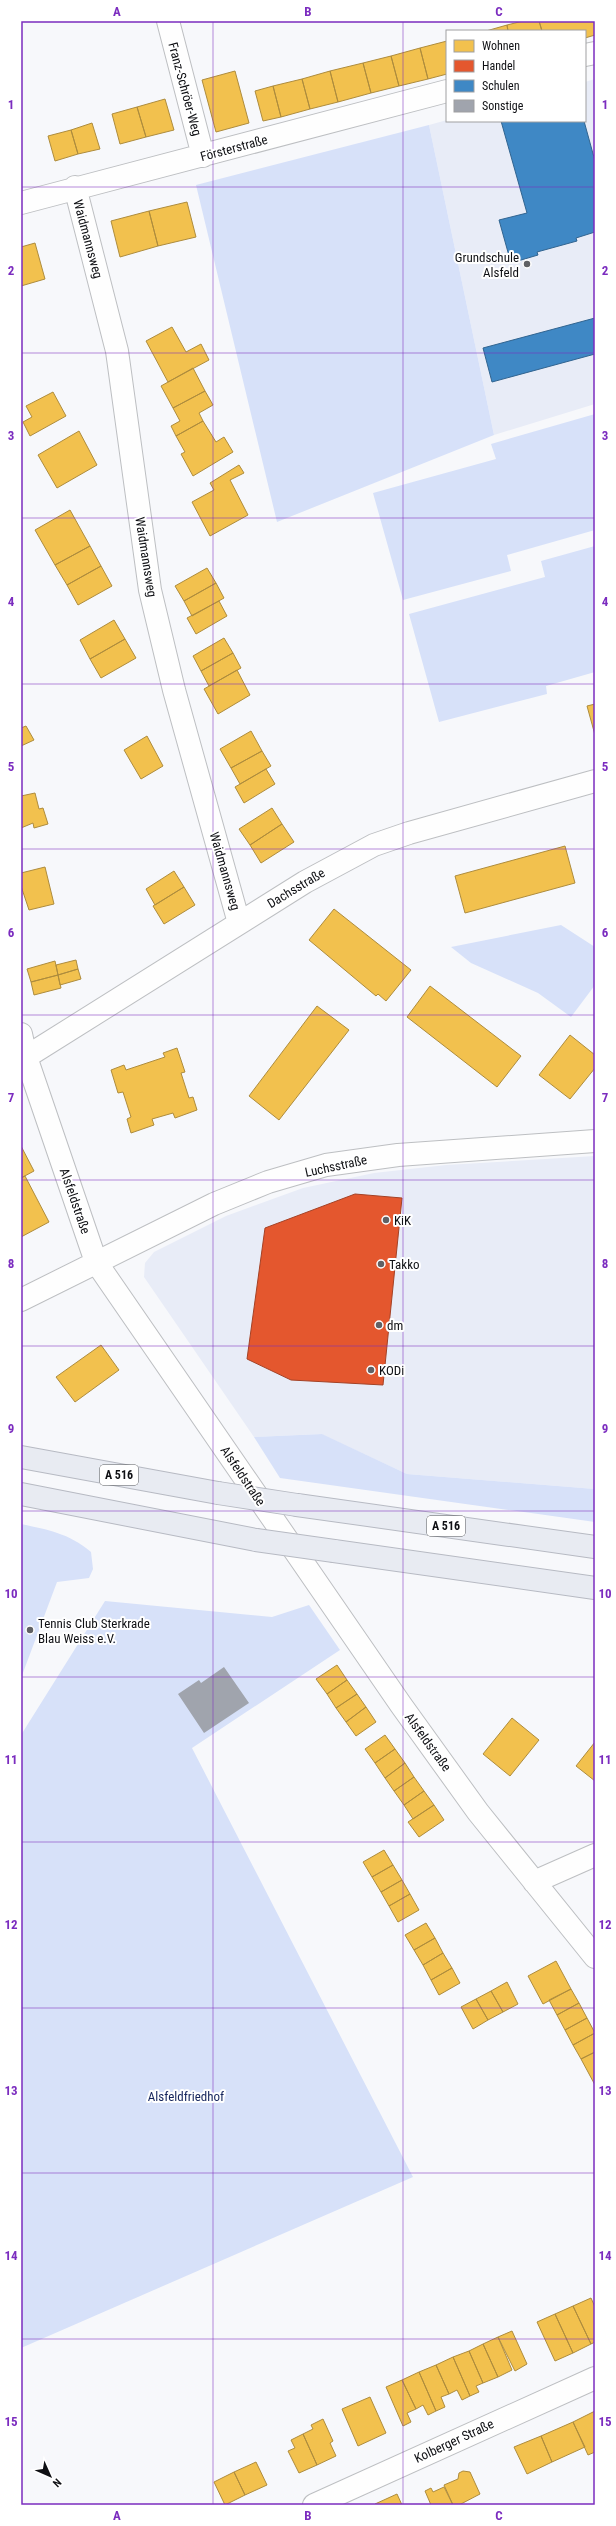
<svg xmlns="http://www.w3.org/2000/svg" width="616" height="2526" font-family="'Roboto Condensed',sans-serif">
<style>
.built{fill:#e8ecf7}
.green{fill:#d7e1f9}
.homes{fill:#f2c14e;stroke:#ae8c3d}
.shops{fill:#e4572e;stroke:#a44226}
.schools{fill:#3f88c5;stroke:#316490}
.building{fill:#a0a4ad}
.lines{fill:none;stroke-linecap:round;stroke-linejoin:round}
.street-casing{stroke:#bdbfc2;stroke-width:24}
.highway-casing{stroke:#b7bac3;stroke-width:24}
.street{stroke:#fefefe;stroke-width:22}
.highway{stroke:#e8ebf2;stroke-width:22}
.highway-bridge-casing{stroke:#b7bac3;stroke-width:24;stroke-linecap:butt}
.highway-bridge{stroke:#e8ebf2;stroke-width:22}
.grid{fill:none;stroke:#7b2cbf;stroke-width:1;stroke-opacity:0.55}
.poi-dot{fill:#606165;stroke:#fff;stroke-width:1.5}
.labels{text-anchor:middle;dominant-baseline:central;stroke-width:4;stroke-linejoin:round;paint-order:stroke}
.shield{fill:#fff;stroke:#57585a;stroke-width:1}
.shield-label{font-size:12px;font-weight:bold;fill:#0f1014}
.street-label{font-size:13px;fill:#0f1014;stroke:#fff}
.poi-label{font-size:13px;fill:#0f1014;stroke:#fff;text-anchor:start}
.park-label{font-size:13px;fill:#13235b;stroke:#fff}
.neatline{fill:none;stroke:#7b2cbf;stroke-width:1.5}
.grid-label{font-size:13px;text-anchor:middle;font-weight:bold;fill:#7b2cbf}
</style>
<rect width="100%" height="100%" fill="#f7f8fb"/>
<!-- built -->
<path class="built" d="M595 79V404L494 435 429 125 447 120 585 121V82Z
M595 1156V1489L407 1474 321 1434 254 1437 144 1277 145 1263 154 1252 226 1216 303 1188 374 1173 446 1165Z"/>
<!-- green -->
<path class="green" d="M429 125 494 435 277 522 196 185Z
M595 414V530L507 555 511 571 403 600 373 493 496 459 491 444Z
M595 546V672L546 686 547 694 439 722 409 614 545 577 541 561Z
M561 925 595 947V985L571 1017 538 993 471 963 451 947Z
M322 1434 407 1474 595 1489V1522L280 1478 254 1437Z
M21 1524C49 1530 68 1533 91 1552L93 1569 89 1578 57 1582 21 1678Z
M105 1601 272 1617 309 1605 340 1650 192 1748 413 2177 21 2348V1735Z"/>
<!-- homes -->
<path class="homes" d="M523 21H539L542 31H508L507 25Z
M539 21H595V35L585 38V31H542Z
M507 25 508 31H486Z
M447 41V74L428 79 420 48Z
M420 48 428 79 399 86 391 56Z
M391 56 399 86 371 93 363 63Z
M363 63 371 93 338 102 330 71Z
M235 71 249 123 216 132 202 80Z
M330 71 338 102 310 109 302 79Z
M302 79 310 109 281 117 273 86Z
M273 86 281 117 263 121 255 91Z
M165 99 174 130 146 137 137 107Z
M137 107 146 137 120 144 112 114Z
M92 123 100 149 78 154 71 130Z
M71 130 78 154 55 161 48 136Z
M187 202 196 237 158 246 149 211Z
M149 211 158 246 120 257 111 221Z
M35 243 45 279 21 286V247Z
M172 327 186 352 201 344 209 360 168 382 146 341Z
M193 368 205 391 173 408 161 386Z
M205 391 213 405 199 413 203 421 176 436 171 426 180 421 173 408Z
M53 392 66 416 30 436 23 422 32 417 26 406Z
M203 421 216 442 224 437 233 452 193 476 181 454 185 452 176 436Z
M79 431 97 465 57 488 38 455Z
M239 465 244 473 230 480 248 515 210 536 192 502 214 490 210 483Z
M70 510 90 546 55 565 35 530Z
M90 546 101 566 67 585 55 565Z
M101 566 112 586 78 605 67 585Z
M207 568 216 583 184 601 175 586Z
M216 583 224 598 192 616 184 601Z
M219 601 227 616 196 634 187 618Z
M114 620 125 639 90 659 80 640Z
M224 638 233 653 201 671 193 656Z
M125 639 136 658 101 678 90 659Z
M233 653 241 668 209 686 201 671Z
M237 670 250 695 218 714 204 689Z
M595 704V735L587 706Z
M26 726 34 740 21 746V728Z
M251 731 262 751 231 768 220 749Z
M147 736 163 766 141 779 124 750Z
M262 751 271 766 240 784 231 768Z
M266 769 275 784 244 803 235 787Z
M35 793 39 809 43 808 48 824 34 828 33 823 21 828V796Z
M272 808 282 824 250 845 239 829Z
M282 824 294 842 261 863 250 845Z
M565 846 575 883 465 913 455 876Z
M45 867 54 904 29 910 21 886V873Z
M174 871 184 887 155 905 146 889Z
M184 887 195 905 164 924 153 906Z
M334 909 411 970 386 1001 378 994 376 996 309 940Z
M76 960 78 969 58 975 56 965Z
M55 961 58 975 31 982 27 969Z
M78 969 81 979 60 985 58 975Z
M58 975 61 988 34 995 31 982Z
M430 986 521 1056 497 1087 407 1017Z
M317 1006 349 1030 279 1120 249 1096Z
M570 1035 595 1055V1068L570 1099 539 1075Z
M177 1048 185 1072 181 1073 189 1098 193 1097 197 1110 175 1118 173 1113 152 1119 154 1125 131 1133 127 1119 131 1117 123 1092 118 1093 111 1070 124 1065 126 1070 165 1057 163 1053Z
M21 1146 34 1171 21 1178Z
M25 1176 49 1222 21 1237V1178Z
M101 1345 119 1370 75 1402 56 1377Z
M337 1665 347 1680 327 1694 316 1679Z
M347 1680 357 1694 336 1708 327 1694Z
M357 1694 366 1707 346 1722 336 1708Z
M366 1707 376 1722 356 1736 346 1722Z
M512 1718 539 1740 510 1776 483 1754Z
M385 1735 395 1749 375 1763 365 1749Z
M595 1742V1781L576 1766Z
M395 1749 405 1763 385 1778 375 1763Z
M405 1763 414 1777 394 1791 385 1778Z
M414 1777 424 1791 404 1805 394 1791Z
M424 1791 434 1805 413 1819 404 1805Z
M434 1805 444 1820 419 1837 408 1822Z
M384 1850 393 1865 372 1877 363 1862Z
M393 1865 402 1880 381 1892 372 1877Z
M402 1880 410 1894 389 1906 381 1892Z
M410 1894 419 1910 398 1922 389 1906Z
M426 1923 435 1938 414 1950 405 1935Z
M435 1938 443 1953 423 1965 414 1950Z
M443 1953 452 1968 431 1980 423 1965Z
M556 1961 571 1989 543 2004 528 1976Z
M452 1968 460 1983 439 1995 431 1980Z
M507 1982 518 2004 503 2012 491 1991Z
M571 1989 579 2003 557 2015 549 2000Z
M491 1991 503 2012 488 2020 476 1999Z
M476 1999 488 2020 473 2029 461 2007Z
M579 2003 587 2018 565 2030 557 2015Z
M587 2018 595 2033 573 2045 565 2030Z
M595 2033V2052L581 2059 573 2045Z
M595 2052V2085L581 2059Z
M591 2298 595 2307V2342L591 2344 573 2306Z
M573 2306 591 2344 573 2353 555 2314Z
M555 2314 573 2353 555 2361 537 2322Z
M512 2331 527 2364 515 2371 498 2337Z
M498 2337 512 2370 498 2377 483 2344Z
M483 2344 498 2377 483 2383 469 2351Z
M469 2351 483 2383 476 2386 479 2392 470 2396 453 2357Z
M453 2357 470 2396 462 2400 457 2390 449 2394 436 2365Z
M436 2365 449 2394 441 2397 445 2407 436 2411 419 2372Z
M419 2372 436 2411 428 2415 423 2405 416 2409 402 2380Z
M402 2380 416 2409 407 2413 411 2422 403 2426 386 2387Z
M370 2397 386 2433 358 2446 342 2409Z
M595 2411V2452L588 2455 573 2422Z
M323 2419 333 2441 330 2443 336 2456 317 2465 303 2434 313 2429 311 2425Z
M573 2422 585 2447 552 2462 541 2436Z
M303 2434 317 2465 299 2473 288 2451 295 2448 291 2440Z
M541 2436 552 2462 527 2474 514 2447Z
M256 2462 267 2485 245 2495 234 2472Z
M463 2471 470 2472 480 2494 459 2505H453L444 2485 458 2479 459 2473Z
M234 2472 245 2495 225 2505 214 2482Z
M444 2487 453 2505H431L425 2491 431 2488 433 2492Z
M397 2494 402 2505H376L375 2504Z"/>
<!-- shops -->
<path class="shops" d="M355 1194 402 1198 383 1385 291 1380 247 1359 265 1228Z"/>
<!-- schools -->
<path class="schools" d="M501 121H584L595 161V232L576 238 577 241 537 252 538 255 511 263 499 220 527 213Z
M595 318V354L492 382 483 348Z"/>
<!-- building -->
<path class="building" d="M224 1667 249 1703 204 1733 178 1694 199 1680 201 1683Z"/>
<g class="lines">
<!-- street casing -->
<g class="street-casing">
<path id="street" d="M168 21 203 156
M585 55 595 53
M75 187 117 351 150 590 174 690 239 923
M21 203 447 91
M21 1034 26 1057 96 1262 401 1705 478 1812 595 1957
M26 1057 305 882 374 845 409 833 595 781
M21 1300 214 1204 268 1182 326 1165 398 1155 595 1141
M534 1882 595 1855
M314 2505 595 2378"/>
</g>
<!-- highway casing -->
<g class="highway-casing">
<path id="highway" d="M21 1457 218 1493
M21 1494 256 1540
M297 1505 595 1547
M334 1551 595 1588"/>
</g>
<!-- street -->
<use href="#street" class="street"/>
<!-- highway -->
<use href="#highway" class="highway"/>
<!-- highway-bridge casing -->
<g class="highway-bridge-casing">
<path id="highway-bridge" d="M218 1493 297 1505
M256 1540 334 1551"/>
</g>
<!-- highway-bridge -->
<use href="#highway-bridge" class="highway-bridge"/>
</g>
<!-- grid -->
<path class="grid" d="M213 21V2505M403 21V2505M21 187H595M21 353H595M21 518H595M21 684H595M21 849H595M21 1015H595M21 1180H595M21 1346H595M21 1511H595M21 1677H595M21 1842H595M21 2008H595M21 2173H595M21 2339H595"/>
<!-- markers -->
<g class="poi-dot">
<circle cx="527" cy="264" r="4"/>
<circle cx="386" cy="1220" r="4"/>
<circle cx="381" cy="1264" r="4"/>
<circle cx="379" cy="1325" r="4"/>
<circle cx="371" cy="1370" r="4"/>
<circle cx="30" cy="1630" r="4"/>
</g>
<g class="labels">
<!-- shield labels -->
<g class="shield">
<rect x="100" y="1465" width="38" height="20" rx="3"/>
<rect x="427" y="1516" width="38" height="20" rx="3"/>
</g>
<g class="shield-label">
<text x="119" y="1475">A 516</text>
<text x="446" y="1526">A 516</text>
</g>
<!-- street labels -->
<g class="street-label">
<text transform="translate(185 89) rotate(75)">Franz-Schröer-Weg</text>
<text transform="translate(234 148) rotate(-15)">Försterstraße</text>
<text transform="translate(88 239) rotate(75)">Waidmannsweg</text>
<text transform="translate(146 557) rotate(81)">Waidmannsweg</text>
<text transform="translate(225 871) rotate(74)">Waidmannsweg</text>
<text transform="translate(296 888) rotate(-31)">Dachsstraße</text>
<text transform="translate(336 1166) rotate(-12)">Luchsstraße</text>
<text transform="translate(75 1201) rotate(71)">Alsfeldstraße</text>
<text transform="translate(243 1476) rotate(56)">Alsfeldstraße</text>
<text transform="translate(428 1742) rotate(54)">Alsfeldstraße</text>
<text transform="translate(454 2441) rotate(-25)">Kolberger Straße</text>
</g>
<!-- poi labels -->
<g class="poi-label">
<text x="519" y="257" text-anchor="end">Grundschule<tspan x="519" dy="15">Alsfeld</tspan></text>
<text x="394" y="1220">KiK</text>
<text x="389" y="1264">Takko</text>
<text x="387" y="1325">dm</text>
<text x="379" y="1370">KODi</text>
<text x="38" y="1623">Tennis Club Sterkrade<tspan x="38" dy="15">Blau Weiss e.V.</tspan></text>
</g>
<!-- park labels -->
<g class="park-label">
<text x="186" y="2096">Alsfeldfriedhof</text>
</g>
</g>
<!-- border -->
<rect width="616" height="2526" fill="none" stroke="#ffffff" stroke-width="44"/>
<!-- legend -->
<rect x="446" y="30" width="140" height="92" fill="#ffffff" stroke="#9f9fa1"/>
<rect x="454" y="40" width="20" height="12" fill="#f2c14e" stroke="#9f9fa1"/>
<text x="482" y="50" font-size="12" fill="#0f1014">Wohnen</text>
<rect x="454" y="60" width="20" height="12" fill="#e4572e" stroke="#9f9fa1"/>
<text x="482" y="70" font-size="12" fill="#0f1014">Handel</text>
<rect x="454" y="80" width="20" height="12" fill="#3f88c5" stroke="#9f9fa1"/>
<text x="482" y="90" font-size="12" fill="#0f1014">Schulen</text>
<rect x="454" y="100" width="20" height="12" fill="#a0a4ad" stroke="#9f9fa1"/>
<text x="482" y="110" font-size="12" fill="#0f1014">Sonstige</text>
<!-- north arrow -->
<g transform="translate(50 2476) rotate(135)" stroke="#ffffff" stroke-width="3" paint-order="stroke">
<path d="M0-3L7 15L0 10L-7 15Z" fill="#0f1014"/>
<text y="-6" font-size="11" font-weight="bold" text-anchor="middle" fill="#0f1014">N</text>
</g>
<rect x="22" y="22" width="572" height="2482" class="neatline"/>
<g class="grid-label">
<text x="117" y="16">A</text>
<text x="308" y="16">B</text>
<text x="499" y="16">C</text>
<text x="11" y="109">1</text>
<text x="605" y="109">1</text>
<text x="11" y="275">2</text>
<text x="605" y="275">2</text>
<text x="11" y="440">3</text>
<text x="605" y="440">3</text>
<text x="11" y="606">4</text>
<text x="605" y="606">4</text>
<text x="11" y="771">5</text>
<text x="605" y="771">5</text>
<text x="11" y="937">6</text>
<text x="605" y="937">6</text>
<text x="11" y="1102">7</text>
<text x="605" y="1102">7</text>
<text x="11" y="1268">8</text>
<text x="605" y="1268">8</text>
<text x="11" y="1433">9</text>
<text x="605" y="1433">9</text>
<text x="11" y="1598">10</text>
<text x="605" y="1598">10</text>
<text x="11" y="1764">11</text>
<text x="605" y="1764">11</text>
<text x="11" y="1929">12</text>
<text x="605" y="1929">12</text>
<text x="11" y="2095">13</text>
<text x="605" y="2095">13</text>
<text x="11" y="2260">14</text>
<text x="605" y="2260">14</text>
<text x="11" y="2426">15</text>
<text x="605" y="2426">15</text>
<text x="117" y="2520">A</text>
<text x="308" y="2520">B</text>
<text x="499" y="2520">C</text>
</g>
</svg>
